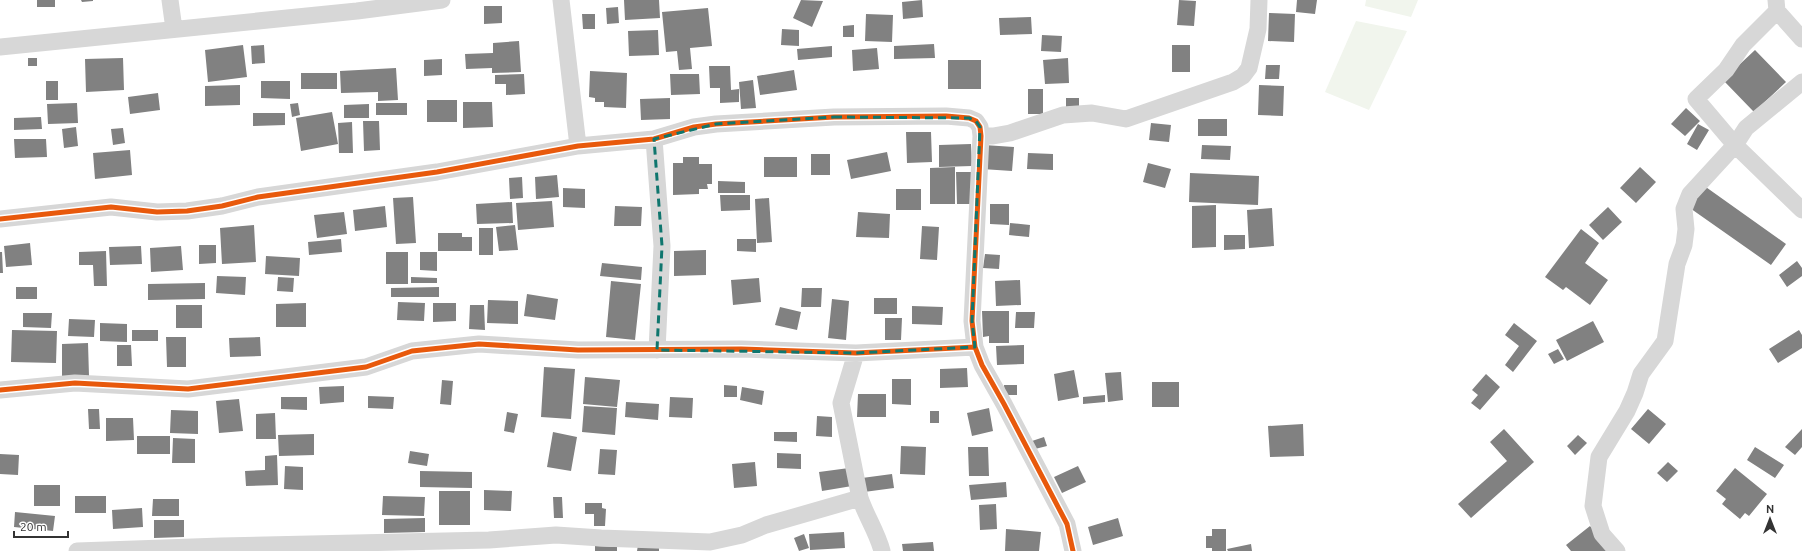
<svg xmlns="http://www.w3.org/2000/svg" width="1802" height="551" font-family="Ubuntu,sans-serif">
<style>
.green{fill:#f1f5ed}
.building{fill:#818181}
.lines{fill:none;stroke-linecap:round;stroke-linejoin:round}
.street{stroke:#d7d7d7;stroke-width:17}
.cycleway-casing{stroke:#fff;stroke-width:8}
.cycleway{stroke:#e8590c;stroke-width:5}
.marked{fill:none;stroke:#0f766e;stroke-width:3;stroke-dasharray:8 5;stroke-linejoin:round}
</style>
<rect width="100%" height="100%" fill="#fff"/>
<!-- green -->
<path class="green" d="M1366 0H1418L1411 17 1365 6Z
M1356 21 1407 31 1369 110 1325 92Z"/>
<!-- building -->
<path class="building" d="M37 0H55V7H37Z
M81 0H93V1L82 2Z
M624 0H659L660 18 625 20Z
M801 0 823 1 812 27 793 18Z
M922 0 923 17 903 19 902 2Z
M1179 0 1196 1 1194 26 1177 25Z
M1297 0H1317L1315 14 1296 12Z
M484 6H502V23L484 24Z
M618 7 619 23 607 24 606 8Z
M708 8 712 46 690 48 692 69 679 70 677 51 666 52 662 12Z
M1269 13 1295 14 1294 42 1268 41Z
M582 14H595V29H583Z
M866 14 893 15 892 42 865 41Z
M1031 17 1032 34 1000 35 999 18Z
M854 25V37H843V26Z
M782 29 799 30V46L781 45Z
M658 30 659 55 629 56 628 31Z
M1042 35 1062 36 1061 52 1041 51Z
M519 41 521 72 492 73V68L466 69 465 54 493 53V43Z
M934 44 935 58 894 59V46Z
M243 45 247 77 208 82 205 50Z
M264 45 265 63 252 64 251 46Z
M1172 45H1190V72H1172Z
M832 46V57L798 60 797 49Z
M877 48 879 69 853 71 852 50Z
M1755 50 1786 82 1754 112 1723 80Z
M28 58H37V66H28Z
M123 58 124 90 86 92 85 59Z
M1068 58 1069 83 1045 84 1043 60Z
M442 59V75L424 76V60Z
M948 60H981V89H948Z
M1266 65H1280L1279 79H1265Z
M709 66H730L731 90 739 89V102L720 103V88H710Z
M396 68 398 100 378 101V92L341 93 340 71Z
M794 70 797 90 760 95 757 76Z
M590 71 627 73 626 108 604 107V102H595V98L589 97Z
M301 73H337V89H301Z
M524 74 525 94 506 95V84H495V75Z
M670 74H699L700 94 671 95Z
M753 80 756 108 741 109 739 82Z
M46 81H58V100H46Z
M261 81H290V99L261 98Z
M240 85V105L205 106V86Z
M1259 85 1284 86 1283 116 1258 115Z
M1028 89H1043V114H1028Z
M158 93 160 110 130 114 128 97Z
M670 98V119L641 120 640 99Z
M1066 98H1079V110H1066Z
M427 100H457V122H427Z
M463 102H492L493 127 463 128Z
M77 103 78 123 48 124 47 104Z
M298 103 300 115 292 117 290 104Z
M376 103H407V115H376Z
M369 104V118H344V105Z
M1686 108 1700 121 1685 136 1671 124Z
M332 112 338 144 301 151 296 118Z
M253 113H285V125L253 126Z
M41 117 42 129 14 130V118Z
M1198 119H1227V136H1198Z
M363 121H379L380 150 364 151Z
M352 122 353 153H339L338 123Z
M1151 123 1171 125 1169 142 1149 140Z
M1698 124 1709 130 1697 150 1687 144Z
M76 127 78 146 64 148 62 129Z
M123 128 125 143 113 145 111 129Z
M906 132H931L932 162 907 163Z
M14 139H46L47 157 15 158Z
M971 144 972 166 939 167V145Z
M984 145 1014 147 1012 171 982 169Z
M1202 145 1231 146 1230 160 1201 159Z
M130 150 132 175 95 179 93 153Z
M887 152 891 171 851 179 847 160Z
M1028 153 1053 154V170L1027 169Z
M811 154H830V175H811Z
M683 157H699V164H712V184H707L708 189H699V194L673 195V163H683Z
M764 157H797V177H764Z
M1148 163 1171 169 1165 188 1143 182Z
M955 167V204H930V168Z
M1640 167 1656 182 1636 203 1620 188Z
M956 172H973V204H957Z
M1190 173 1259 176 1258 205 1189 202Z
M557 175 559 197 536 199 535 177Z
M522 177 523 198 510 199 509 178Z
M718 181 745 182V193H718Z
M1703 185 1786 244 1771 265 1687 206Z
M563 188 585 189V208L563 207Z
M896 189H921V210H896Z
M720 195H750V210L721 211Z
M413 197 416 243 396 244 393 198Z
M769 198 772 242 757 243 755 199Z
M552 201 554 227 518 230 516 203Z
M512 202 513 223 477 224 476 204Z
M990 204H1009V225L990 224Z
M1216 205V247L1192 248V206Z
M385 206 387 227 355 231 353 210Z
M615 206 642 207 641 226H614Z
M1608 207 1622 222 1603 240 1589 225Z
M1272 208 1274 246 1249 248 1247 210Z
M344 212 347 234 317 238 314 215Z
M858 212 890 214 889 238 856 237Z
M1010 223 1030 225 1029 237 1009 235Z
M254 225 256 262 222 264 220 228Z
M515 225 518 250 499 251 496 227Z
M922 226 939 227 937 260 920 259Z
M479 228H493V255H479Z
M1581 229 1599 243 1585 263 1608 280 1590 305 1566 287 1563 290 1545 277Z
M438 233H462V237H472V251H438Z
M1224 235H1245V249L1224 250Z
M341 239 342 252 309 255 308 242Z
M737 239H756V252L737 251Z
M30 243 32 265 6 267 4 246Z
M199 245H216V263L199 264Z
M141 246 142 264 110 265 109 247Z
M181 246 183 270 151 272 150 248Z
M706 250V275L674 276V251Z
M106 251 107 286H94L93 265H79V252Z
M0 252H2L3 273H0Z
M386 252H408V284H386Z
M420 252H437V271L420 270Z
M985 254 1000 255 999 269 983 268Z
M266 256 300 258 299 276 265 274Z
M1797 261 1802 268V276L1787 287 1779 275Z
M602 263 642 267 641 280 600 276Z
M217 276 246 277 245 295 216 293Z
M278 277 294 278 293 292 277 291Z
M411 277 437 278V283H411Z
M759 278 761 302 733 305 731 280Z
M1020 280 1021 305 996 306 995 281Z
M611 281 641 284 635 340 606 337Z
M205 283V299L148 300V284Z
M16 287H37V299H16Z
M439 287V297H391V288Z
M802 288H822L821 307H801Z
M527 294 558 299 555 320 524 316Z
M874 298H897V314H874Z
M832 299 849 301 846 340 828 338Z
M488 300 518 301V324L487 323Z
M398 302 425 303 424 321 397 320Z
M306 303V327H276V304Z
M433 303H456V321L433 322Z
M176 305H202V328H176Z
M470 305H484L485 330 469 329Z
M912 306 943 307 942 325 912 324Z
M780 307 801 312 797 330 775 325Z
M982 311H1009V343H989V336L983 337Z
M1016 312H1035L1034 328H1015Z
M23 313H52L51 328 23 327Z
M885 318H902L901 340H885Z
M69 319 95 320 94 337 68 336Z
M1593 321 1604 342 1567 361 1556 340Z
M100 323 127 324V342L100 341Z
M1514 323 1537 341 1513 372 1505 365 1519 346 1505 335Z
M12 330 57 331 56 363 11 362Z
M132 330H158V341H132Z
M1799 330 1802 335V348L1778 363 1769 349Z
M166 337H186V367H167Z
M260 337 261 356 230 357 229 338Z
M88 343 89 376 62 377V344Z
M117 345H131L132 366H117Z
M1024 345V364L997 365 996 346Z
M1558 349 1564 359 1554 364 1548 354Z
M544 367 575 369 571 419 541 417Z
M967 368 968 387 940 388V369Z
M1074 370 1079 397 1058 401 1054 374Z
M1121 372 1123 400 1108 402 1105 373Z
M1486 374 1500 387 1480 410 1471 403 1478 395 1472 390Z
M585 377 620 380 617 407 583 404Z
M892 379H911V405L892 404Z
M442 380 453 381 451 405 440 404Z
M1152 382H1179V407H1152Z
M724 385 737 386V397H724Z
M1004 385H1017V395H1005Z
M344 386V402L320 404 319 387Z
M742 387 764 391 762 405 740 400Z
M858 394H886V417H857Z
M1105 395V402L1083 404V397Z
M368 396 394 397 393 409 368 408Z
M281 397H307V410L281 409Z
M670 397 693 398 692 418 669 417Z
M239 399 243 431 219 433 216 401Z
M626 402 659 404 658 420 625 417Z
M584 406 617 408 615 435 582 432Z
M989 408 993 431 972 436 967 413Z
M88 409H99L100 429H89Z
M1648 409 1666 424 1649 444 1631 429Z
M171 410 198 411V434L170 433Z
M930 411H939V423H930Z
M507 412 518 414 514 433 504 431Z
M275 413 276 439H256V414Z
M817 416 832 417V437L816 436Z
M106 418H133L134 440 106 441Z
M1303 424 1304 456 1270 457 1268 426Z
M1504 429 1534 462 1471 518 1458 504 1507 461 1490 442Z
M1802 429V447L1795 455 1785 447Z
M553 432 577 437 571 471 547 467Z
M774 432H797V442L774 441Z
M314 434V455L279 456 278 435Z
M1578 435 1587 443 1575 455 1567 446Z
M137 436H170V454H137Z
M1044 437 1047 446 1035 449 1032 441Z
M173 438 195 439V463H172Z
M901 446 926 447 925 475 900 474Z
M968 447H988L989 476H969Z
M1755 447 1784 465 1775 478 1747 460Z
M600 449 617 450 615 475 598 474Z
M410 451 429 454 427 466 408 463Z
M777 453 801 454V469L777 468Z
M0 454 19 455 18 475 0 474Z
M277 455 278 485 246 486 245 471 265 470V456Z
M755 462 757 486 734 488 732 464Z
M1668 462 1678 471 1667 482 1657 473Z
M285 466 303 467V490L284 489Z
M1078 466 1086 482 1062 493 1054 477Z
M849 468 852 486 822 491 819 472Z
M1735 468 1767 494 1749 516 1745 513 1740 519 1722 504 1726 499 1716 491Z
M420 471 472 472V488L420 487Z
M892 474 894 488 864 492 862 478Z
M1006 482 1007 497 971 500 969 485Z
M34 485H60V506H34Z
M484 490 512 491 511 511 484 510Z
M439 491H470V525H439Z
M75 496H106V513H75Z
M383 496 425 497 424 516 382 515Z
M553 497H562L563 518H554Z
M153 499H179V516H152Z
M585 503H602V508L606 509 605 526H594V514H585Z
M996 504 997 529 980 530 979 505Z
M142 508 143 527 113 529 112 510Z
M15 512 55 516 53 531 14 527Z
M425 518V532L384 533V519Z
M1118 518 1123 536 1093 545 1088 527Z
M154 520H184V537L154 538Z
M1590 526 1611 551H1571L1566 545Z
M1006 529 1041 532 1039 551H1005Z
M1212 529H1226V551H1212V548H1206V536H1212Z
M844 532 845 548 810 550 809 534Z
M804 534 809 548 799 551 794 538Z
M933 542 934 551H903L902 544Z
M1251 544 1252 551H1228L1227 549Z
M638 545H659V551H637Z
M595 546 617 547V551H595Z"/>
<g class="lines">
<!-- street -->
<path class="street" d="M170 0 174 29
M561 0 578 146
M1776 0 1777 11 1743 45 1726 70 1696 99 1735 145 1802 210
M1777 11 1802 39
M0 47 357 11 442 0
M981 136H993L1010 133 1063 115 1092 113 1126 119 1233 82 1243 76 1249 68 1258 29 1259 0
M654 139 662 246 657 350
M0 219 111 207 157 212 187 211 222 206 258 197 437 172 578 146 654 139 694 127 716 124 834 117 946 116 969 118 976 121 980 127 981 136 972 321 975 347 982 365 1004 404 1067 524 1073 551
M856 353 841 403 860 498C866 516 877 532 882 551
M0 390 75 383 188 389 366 367 412 351 479 344 578 350 741 349 856 353 975 347
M77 551 221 546 489 540 556 535 601 538 710 542 742 535 766 525 860 498
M1617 551 1602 534 1593 506 1599 457 1627 411 1635 393 1641 374 1665 341 1677 264 1684 245 1686 229 1684 209 1690 194 1735 145 1746 128 1802 82"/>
<!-- cycleway casing -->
<g class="cycleway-casing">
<path id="cycleway" d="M0 219 111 207 157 212 187 211 222 206 258 197 437 172 578 146 654 139 694 127 716 124 834 117 946 116 969 118 976 121 980 127 981 136 972 321 975 347 982 365 1004 404 1067 524 1073 551
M0 390 75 383 188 389 366 367 412 351 479 344 578 350 741 349 856 353 975 347"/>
</g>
<!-- cycleway -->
<use href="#cycleway" class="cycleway"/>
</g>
<!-- marked area -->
<path class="marked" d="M834 117 969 118 976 121 980 127 972 321 975 347 856 353 657 350 662 246 654 139 716 124Z"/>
<!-- north arrow -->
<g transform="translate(1770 519)" stroke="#ffffff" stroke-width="3" paint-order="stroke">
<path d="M0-3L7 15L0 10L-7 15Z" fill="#333333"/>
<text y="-6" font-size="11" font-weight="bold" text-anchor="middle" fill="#333333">N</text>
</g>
<!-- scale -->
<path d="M14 531v6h54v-6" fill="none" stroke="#333333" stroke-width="2"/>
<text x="20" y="531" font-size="12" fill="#333333" stroke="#ffffff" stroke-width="3" paint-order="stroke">20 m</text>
</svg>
